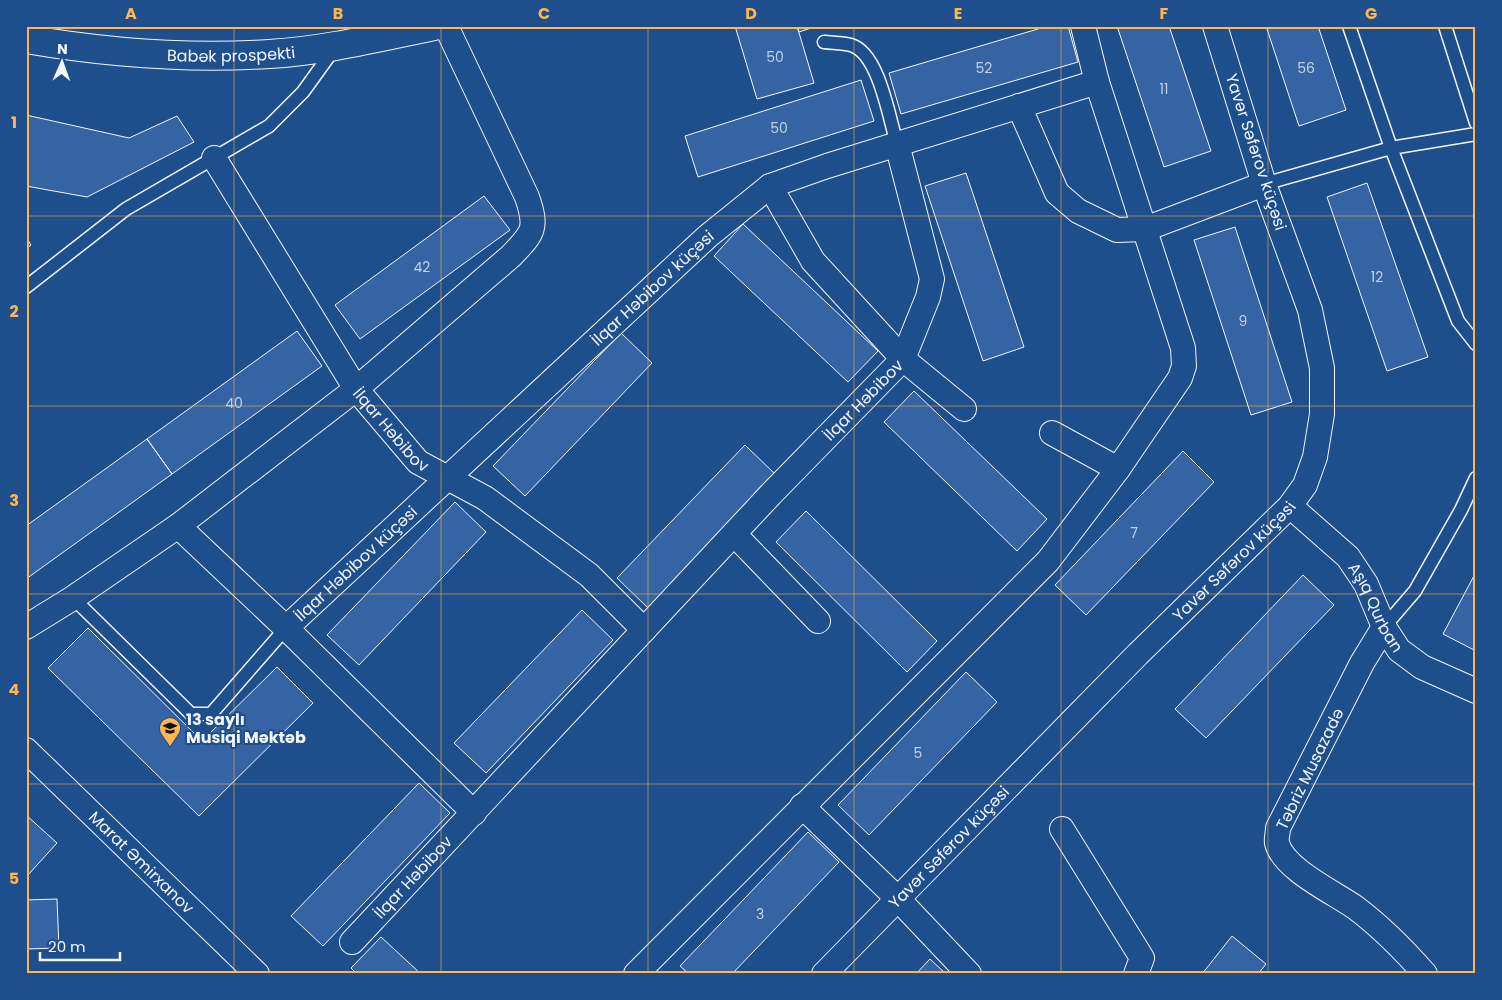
<svg xmlns="http://www.w3.org/2000/svg" width="1502" height="1000" font-family="Poppins,sans-serif">
<style>
.building{fill:#3563a3;stroke:#f2f6ff}
.lines{fill:none;stroke-linecap:round;stroke-linejoin:round}
.lane-casing{stroke:#f2f6ff;stroke-width:15}
.street-casing{stroke:#f2f6ff;stroke-width:26}
.primary-casing{stroke:#f2f6ff;stroke-width:30}
.lane{stroke:#1f4e8c;stroke-width:12}
.street{stroke:#1f4e8c;stroke-width:24}
.primary{stroke:#1f4e8c;stroke-width:28}
.grid{fill:none;stroke:#ffb74d;stroke-width:1;stroke-opacity:0.55}
.labels{text-anchor:middle;dominant-baseline:central;stroke-width:4;stroke-linejoin:round;paint-order:stroke}
.number-label{font-size:14px;fill:#c3d1e8}
.street-label{font-size:16px;fill:#f2f6ff;stroke:#1f4e8c}
.poi-label{font-size:16px;font-weight:bold;fill:#f2f6ff;stroke:#1f4e8c;text-anchor:start}
.neatline{fill:none;stroke:#ffb74d;stroke-width:2}
.grid-label{font-size:16px;text-anchor:middle;font-weight:bold;fill:#ffb74d}
</style>
<rect width="100%" height="100%" fill="#1f4e8c"/>
<!-- building -->
<path class="building" d="M735 26H797L814 83 757 99Z
M797 26H817L799 32Z
M1048 26H1068L1078 62 901 114 889 73Z
M1117 26H1169L1211 151 1164 167Z
M1266 26H1318L1346 110 1299 126Z
M861 80 874 121 698 177 685 136Z
M26 115 129 138 177 116 194 142 87 197 26 186Z
M966 173 1024 347 983 361 925 186Z
M1367 183 1428 357 1387 371 1327 197Z
M484 196 510 230 360 339 335 305Z
M743 224 878 351 848 382 714 256Z
M1235 227 1292 402 1251 415 1194 240Z
M26 237 31 245 26 249Z
M297 331 322 366 172 474 147 439Z
M621 333 652 363 525 496 493 466Z
M914 391 1047 519 1017 551 884 422Z
M147 439 172 474 26 579V526Z
M745 445 776 475 648 608 617 578Z
M1183 451 1214 482 1086 615 1055 585Z
M455 502 486 532 359 665 327 635Z
M806 511 937 641 907 672 776 542Z
M1476 572V651L1443 634Z
M1303 575 1334 605 1206 738 1175 709Z
M582 610 613 640 486 773 454 743Z
M88 628 202 741 277 667 313 703 199 816 48 668Z
M966 672 997 702 869 835 838 805Z
M419 783 450 813 323 946 291 916Z
M26 815 57 843 28 875 26 874Z
M808 832 839 862 732 974H689L680 966Z
M57 899 59 948 26 949V900Z
M1232 936 1266 964 1258 974H1202Z
M381 937 421 974H357L351 968Z
M930 959 946 974H916Z"/>
<g class="lines">
<!-- lane casing -->
<g class="lane-casing">
<path id="lane" d="M1349 26 1391 148 1458 321 1476 344
M1445 26 1476 123
M824 42C833 43 843 43 851 45 879 53 889 118 897 144
M1264 184 1391 148 1476 134
M26 287 126 209 269 126 303 92 334 49
M73 598 191 714H211L286 628
M1384 627 1415 591 1461 510 1476 478"/>
</g>
<!-- street casing -->
<g class="street-casing">
<g id="street">
<path d="M1019 106 1057 193 1078 211 1117 230 1145 229 1264 184"/>
<path d="M897 144 932 279 928 297 903 359 964 409"/>
<path id="s1" d="M214 158 356 389 418 462 485 498 589 575 644 630"/>
<path d="M1052 433 1118 469"/>
<path id="s2" d="M1290 506 1348 557 1366 584 1384 627 1399 650 1422 667 1476 691"/>
<path d="M178 526 286 628 474 813"/>
<path d="M734 534 818 621"/>
<path d="M26 627 73 598 178 526 356 389 511 256C533 233 538 229 527 197L446 26"/>
<path d="M1384 627 1362 663 1278 828C1278 833 1276 839 1277 843 1283 869 1335 893 1356 908 1381 927 1404 950 1425 974"/>
<path id="s3" d="M286 628 708 236 770 186 827 166 1097 82"/>
<path id="s4" d="M26 750 257 974"/>
<path d="M802 806 898 899 969 974"/>
<path d="M1062 829 1142 958 1136 974"/>
<path id="s5" d="M352 942 771 494 903 359 813 261 770 186"/>
<path d="M636 974 1048 561 1118 469 1180 378 1184 366 1183 348 1097 82 1083 26"/>
<path id="s6" d="M824 974 1138 654 1290 506 1305 485 1315 457 1322 414V368L1310 310 1264 184 1215 26"/>
</g>
</g>
<!-- primary casing -->
<g class="primary-casing">
<g id="primary">
<path id="s7" d="M26 39C107 53 187 59 269 54 324 51 380 37 434 26"/>
</g>
</g>
<!-- lane -->
<use href="#lane" class="lane"/>
<!-- street -->
<use href="#street" class="street"/>
<!-- primary -->
<use href="#primary" class="primary"/>
</g>
<!-- grid -->
<path class="grid" d="M234 26V974M441 26V974M648 26V974M854 26V974M1061 26V974M1268 26V974M26 216H1476M26 406H1476M26 594H1476M26 784H1476"/>
<!-- icons -->
<defs>
<g id="school-pin" transform="scale(1.125)"><path d="M0 17L-7.5 6A9.5 9.5 0 1 1 7.5 6Z" fill="#ffb74d" stroke="#1f4e8c"/><path d="M0-5L7-2L0 1L-7-2ZM-4 1L0 2.5L4 1V4Q0 6-4 4Z" fill="#111"/></g>
</defs>
<g fill-rule="evenodd">
<use href="#school-pin" x="170" y="728"/>
</g>
<g class="labels">
<!-- number labels -->
<g class="number-label">
<text x="775" y="57">50</text>
<text x="984" y="68">52</text>
<text x="1306" y="68">56</text>
<text x="1164" y="89">11</text>
<text x="779" y="128">50</text>
<text x="422" y="267">42</text>
<text x="1377" y="277">12</text>
<text x="1243" y="321">9</text>
<text x="234" y="403">40</text>
<text x="1134" y="533">7</text>
<text x="918" y="753">5</text>
<text x="760" y="914">3</text>
</g>
<!-- street labels -->
<g class="street-label">
<text stroke="none"><textPath href="#s7" startOffset="206">Babək prospekti</textPath></text>
<text transform="translate(1256 152) rotate(72)">Yavər Səfərov küçəsi</text>
<text stroke="none"><textPath href="#s3" startOffset="500">İlqar Həbibov küçəsi</textPath></text>
<text stroke="none"><textPath href="#s5" startOffset="745">İlqar Həbibov</textPath></text>
<text stroke="none"><textPath href="#s1" startOffset="325">İlqar Həbibov</textPath></text>
<text stroke="none"><textPath href="#s6" startOffset="582">Yavər Səfərov küçəsi</textPath></text>
<text stroke="none"><textPath href="#s3" startOffset="95">İlqar Həbibov küçəsi</textPath></text>
<text stroke="none"><textPath href="#s2" startOffset="135">Aşıq Qurban</textPath></text>
<text transform="translate(1310 769) rotate(-64)">Təbriz Musazadə</text>
<text stroke="none"><textPath href="#s6" startOffset="178">Yavər Səfərov küçəsi</textPath></text>
<text stroke="none"><textPath href="#s4" startOffset="161">Marat Əmirxanov</textPath></text>
<text stroke="none"><textPath href="#s5" startOffset="89">İlqar Həbibov</textPath></text>
</g>
<!-- poi labels -->
<g class="poi-label">
<text x="186" y="719">13 saylı<tspan x="186" dy="18">Musiqi Məktəb</tspan></text>
</g>
</g>
<!-- border -->
<rect width="1502" height="1000" fill="none" stroke="#1f4e8c" stroke-width="55"/>
<!-- north arrow -->
<g transform="translate(62 62) rotate(2)" stroke="#1f4e8c" stroke-width="4" paint-order="stroke">
<path d="M0-4L9 19L0 12L-9 19Z" fill="#f2f6ff"/>
<text y="-8" font-size="14" font-weight="bold" text-anchor="middle" fill="#f2f6ff">N</text>
</g>
<!-- scale -->
<path d="M40 952v8h80v-8" fill="none" stroke="#f2f6ff" stroke-width="2.5"/>
<text x="48" y="952" font-size="15" fill="#f2f6ff" stroke="#1f4e8c" stroke-width="4" paint-order="stroke">20 m</text>
<rect x="28" y="28" width="1446" height="944" class="neatline"/>
<g class="grid-label">
<text x="131" y="19">A</text>
<text x="338" y="19">B</text>
<text x="544" y="19">C</text>
<text x="751" y="19">D</text>
<text x="958" y="19">E</text>
<text x="1164" y="19">F</text>
<text x="1371" y="19">G</text>
<text x="14" y="128">1</text>
<text x="14" y="317">2</text>
<text x="14" y="506">3</text>
<text x="14" y="695">4</text>
<text x="14" y="884">5</text>
</g>
</svg>
